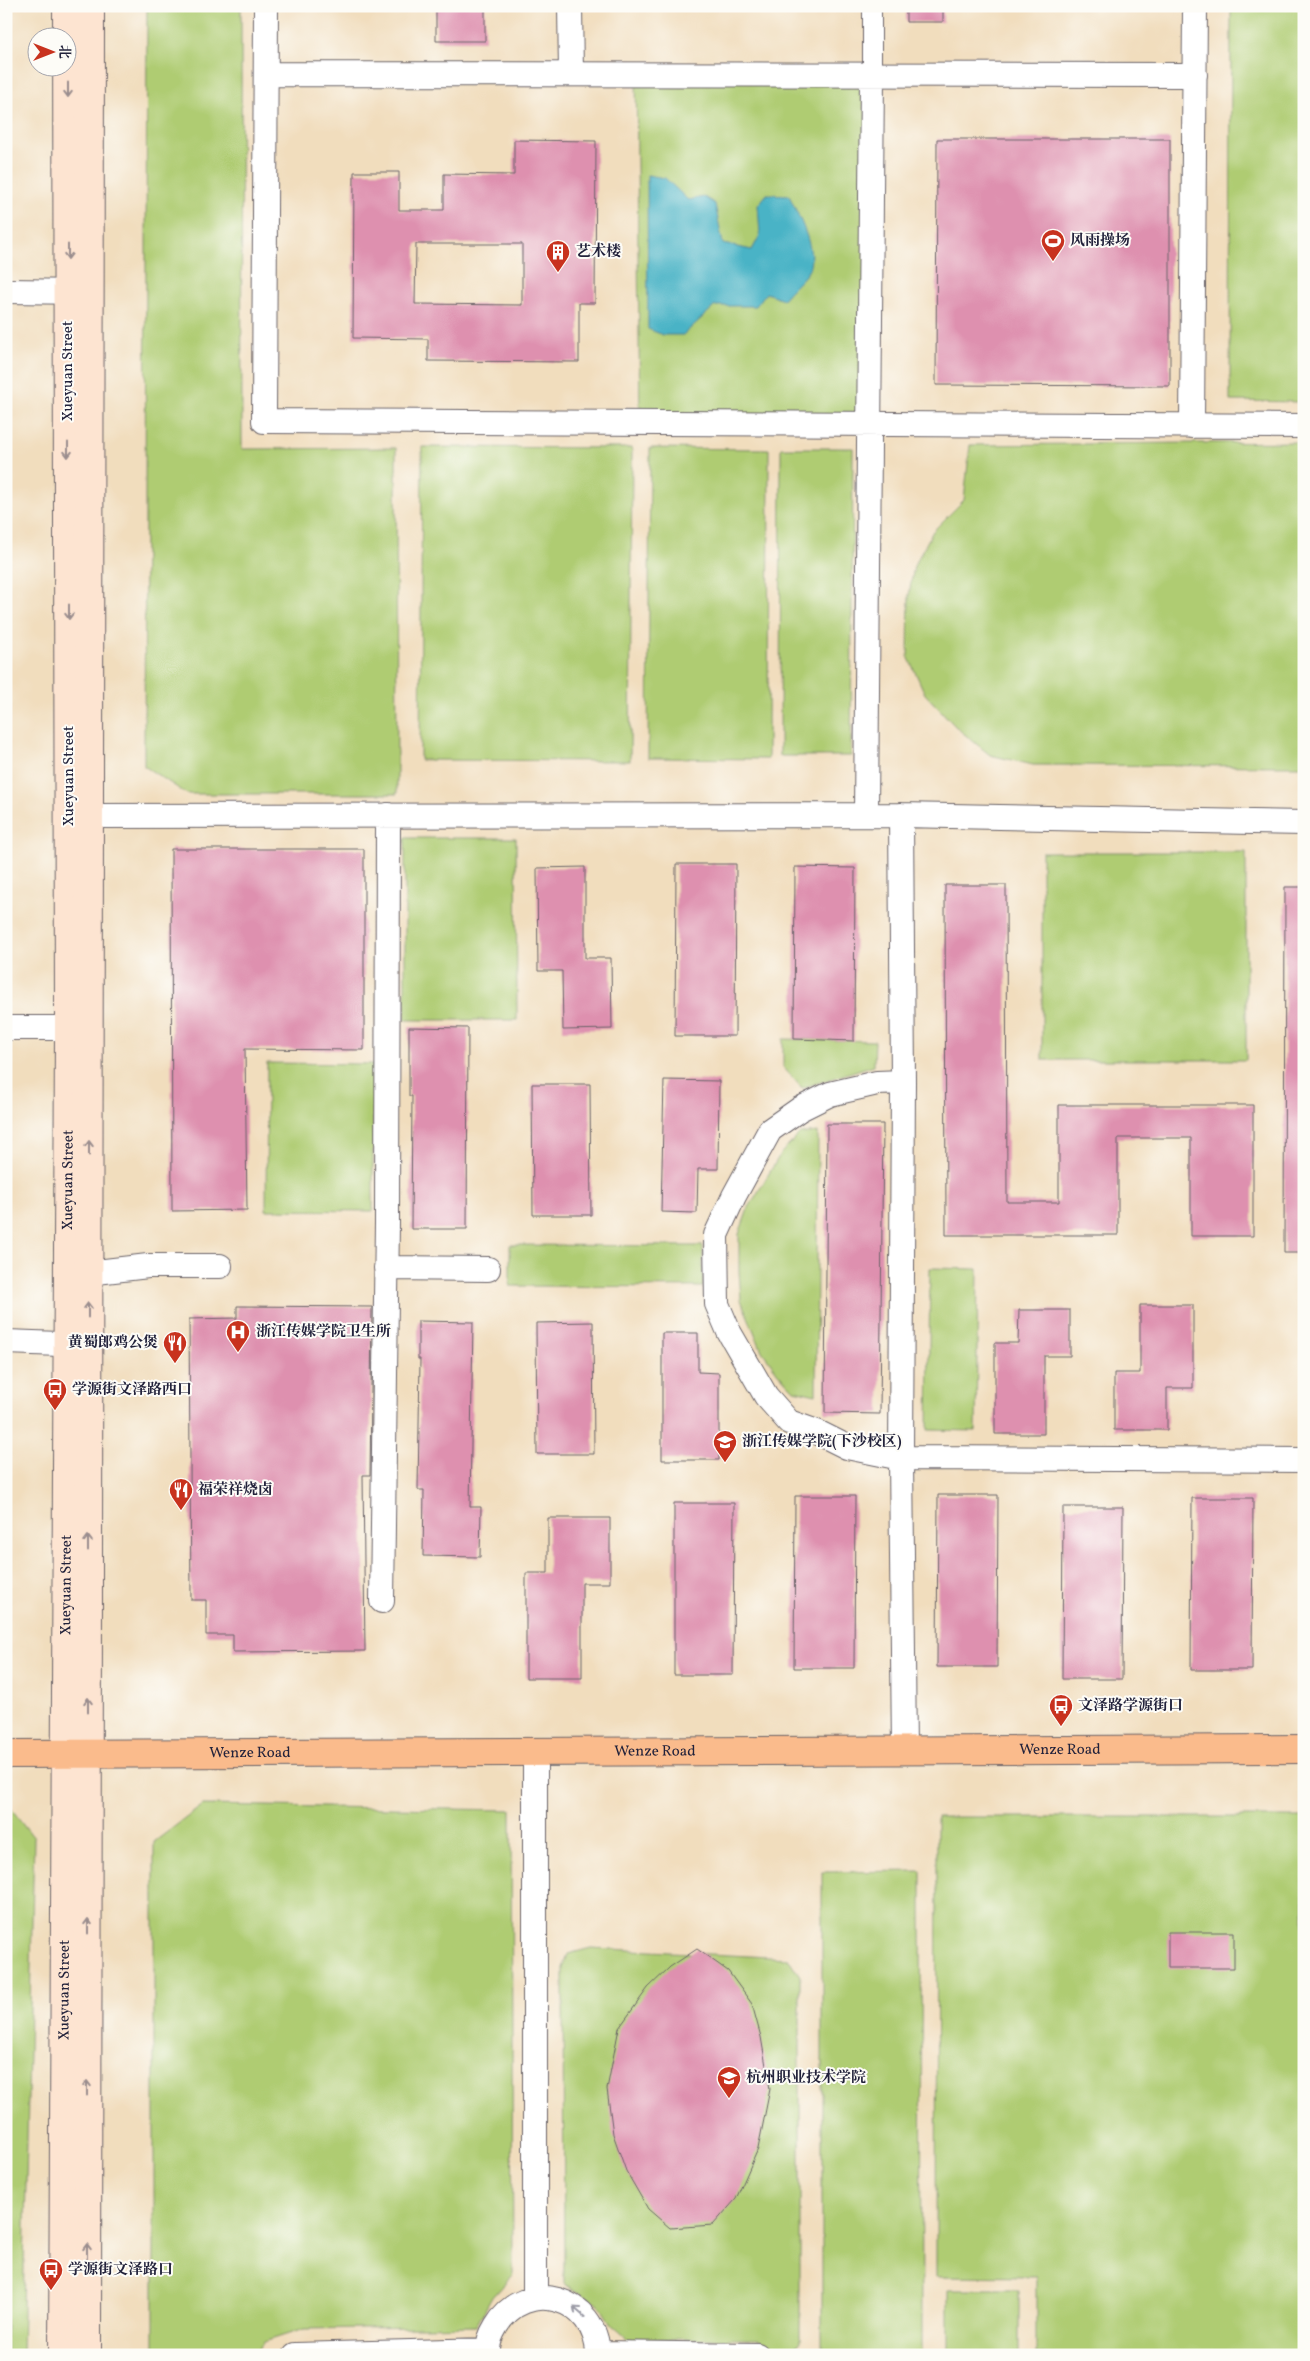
<svg xmlns="http://www.w3.org/2000/svg" width="1310" height="2361" font-family="Vollkorn,'Noto Serif SC',serif">
<style>
.green{fill:#afcc72;stroke:#687756}
.water{fill:#48b3c6;stroke:#356a80}
.building{fill:#de90af;fill-rule:evenodd}
.lines{fill:none;stroke-linecap:round;stroke-linejoin:round}
.pedestrian-casing{stroke:#6a6368;stroke-width:20}
.minor-casing{stroke:#6a6368;stroke-width:26}
.secondary-casing{stroke:#6a6368;stroke-width:30}
.primary-casing{stroke:#6a6368;stroke-width:30}
.pedestrian{stroke:#fff;stroke-width:18}
.minor{stroke:#fff;stroke-width:24}
.secondary{stroke:#fde4d1;stroke-width:28}
.primary{stroke:#fabb8c;stroke-width:28}
.oneway{stroke:#9a8d8e}
.oneway2{stroke:#9c9ca7}
.labels{text-anchor:middle;dominant-baseline:central;stroke-width:4;stroke-linejoin:round;paint-order:stroke}
.poi-label{font-size:15px;font-weight:bold;fill:#22223b;stroke:#fdfcf7;text-anchor:start}
.street-label{font-size:15px;fill:#22223b;stroke:#fdfcf7}
</style>
<rect width="100%" height="100%" fill="#fdfcf7"/>
<filter id="ink" filterUnits="userSpaceOnUse"><feTurbulence type="fractalNoise" baseFrequency=".02" numOctaves="2"/><feDisplacementMap in="SourceGraphic" scale="10" xChannelSelector="R" yChannelSelector="G"/><feConvolveMatrix kernelMatrix="1 2 1 2 8 2 1 2 1" color-interpolation-filters="sRGB"/></filter>
<filter id="wash" filterUnits="userSpaceOnUse"><feTurbulence type="fractalNoise" baseFrequency=".0096" numOctaves="4" result="noise"/><feDisplacementMap in="SourceGraphic" scale="20" xChannelSelector="R" yChannelSelector="G"/><feGaussianBlur stdDeviation="1.12" result="paint"/><feColorMatrix in="noise" values="0 0 0 0 0 0 0 0 0 0 0 0 0 0 0 0 0 1.4 0 .05"/><feComposite in="paint" operator="in"/></filter>
<g filter="url(#wash)">
<rect width="100%" height="100%" fill="#f1ddbd"/>
<!-- green -->
<path class="green" d="M147 6H241L242 449 396 448 397 794H187L144 766Z
M1231 6H1304V402L1230 401Z
M636 73H872L870 425 640 424Z
M1304 442V766L1033 765 990 755 957 728 925 694 908 656 909 595 914 566 933 531 964 500 970 445Z
M422 447 632 448 630 761 420 760Z
M650 448 769 449 768 759 648 758Z
M781 448H853L851 756H780Z
M405 838H516L517 1020H405Z
M1042 852H1246V1060H1042Z
M783 1039 875 1041 874 1065 802 1088 783 1067Z
M267 1063 373 1064V1211L266 1210Z
M818 1132 816 1395 794 1390 778 1373 762 1351 741 1300 739 1271V1234L748 1209 781 1153 800 1134Z
M510 1245 703 1246V1287L510 1286Z
M930 1268 978 1269 976 1431 928 1430Z
M6 1802 34 1838 22 2355H6Z
M203 1805 511 1810 513 2274 492 2297 476 2326 304 2329 264 2342 253 2355H154V1842Z
M937 1817H1304V2355H1036V2277L936 2276Z
M921 1871 922 2355H822V1872Z
M591 1948 788 1958 800 1976V2341L790 2355H781L760 2339H628L611 2324 598 2303 564 2284 563 1968 568 1954Z
M948 2290H1019V2355H948Z"/>
<!-- water -->
<path class="water" d="M647 175 665 178 688 200 704 197 715 204 723 244 752 250 760 235 758 205 767 194 789 195C797 214 820 253 807 273 800 282 790 290 783 299L766 293 756 306H715L683 335H663L648 329Z"/>
<g id="blocks">
<!-- building -->
<path class="building" d="M436 6H485V41H436Z
M906 6H943V22H906Z
M937 139H1170V386L936 385Z
M514 140 596 141 595 303H579V362L428 361V339L353 338 354 172H399V210H444V174L514 175ZM416 244H522V305L415 304Z
M171 849H364V1050L245 1049 247 1210 172 1211Z
M676 864H736L735 1036H675Z
M585 867V958H611L612 1029 563 1030 562 971H538L537 868Z
M795 867 855 868 854 1041 794 1039Z
M945 885H1006L1007 1202H1059V1105H1253V1236H1191V1138H1118V1235H946Z
M1285 887H1304V1253H1284Z
M409 1027 468 1028 467 1229H411L412 1096H409Z
M664 1080 719 1081 718 1169H698L697 1213 661 1212Z
M532 1084H590L591 1215H533Z
M827 1124H883L880 1414 825 1413Z
M1140 1305H1193V1388H1167V1430H1114V1373H1140Z
M237 1306 372 1307 370 1475H363L365 1651 233 1652V1635H206V1600H191L189 1319 237 1318Z
M1019 1310H1070V1356H1044V1434H995V1343H1018Z
M418 1321 473 1322 470 1507H481L480 1557 423 1556 424 1490H418L420 1359H418Z
M593 1322 594 1454H537L536 1323Z
M662 1333H698V1372L719 1373V1460H662Z
M938 1495H998L997 1667H937Z
M795 1496H855L854 1668H794Z
M1192 1498H1253L1252 1670H1191Z
M674 1503H734L733 1675H674Z
M1063 1507H1123L1122 1679H1062Z
M548 1518H610V1583H582V1678H526V1573H548Z
M1168 1932H1234V1968H1168Z
M697 1949 728 1971 752 2004 761 2037 770 2089 758 2149 736 2199 713 2225 670 2228 648 2209 626 2171 613 2134 607 2089 619 2028 648 1988 670 1967Z"/>
</g>
</g>
<g filter="url(#ink)">
<use href="#blocks" fill-opacity="0" stroke="#6a6368" stroke-width="1"/>
<g class="lines">
<!-- pedestrian casing -->
<g class="pedestrian-casing">
<path id="pedestrian" d="M872 6V73"/>
</g>
<!-- minor casing -->
<g class="minor-casing">
<path id="minor" d="M266 6 264 421 1304 426
M570 6 571 73
M266 74 1195 75
M6 291 87 292
M1192 426 1195 6
M866 815 872 73
M901 815 903 1082 901 1458 904 1751
M89 816 901 815 1304 823
M6 1028H87
M903 1082 877 1083 830 1094 800 1109 770 1130 734 1196 716 1235 717 1304 729 1332 766 1396 789 1422 817 1432 847 1447 901 1458 1304 1460
M386 1268 488 1269
M88 1273 148 1266H220
M6 1342 87 1345
M382 1601 387 1223 388 815
M535 2298V1752
M598 2353 757 2355
M295 2355 488 2350
M488 2355C487 2345 491 2334 496 2326 526 2276 597 2297 598 2355"/>
</g>
<!-- secondary casing -->
<g class="secondary-casing">
<g id="secondary">
<path id="s1" d="M63 2355 69 1028 67 6"/>
<path d="M87 2355 90 6"/>
</g>
</g>
<!-- primary casing -->
<g class="primary-casing">
<g id="primary">
<path id="s2" d="M6 1754 1304 1749"/>
</g>
</g>
<!-- pedestrian -->
<use href="#pedestrian" class="pedestrian"/>
<!-- minor -->
<use href="#minor" class="minor"/>
<!-- secondary -->
<use href="#secondary" class="secondary"/>
<!-- primary -->
<use href="#primary" class="primary"/>
</g>
<!-- one-way arrows -->
<defs><path id="oneway-shaft" d="M-6 0H5M1.5-3L5.5 0L1.5 3" fill="none" stroke-width="1.6" stroke-linecap="round" stroke-linejoin="round" transform="scale(1.25)"/></defs>
<g class="oneway">
<use href="#oneway-shaft" transform="translate(68 90) rotate(90)"/>
<use href="#oneway-shaft" transform="translate(68 252) rotate(90)"/>
<use href="#oneway-shaft" transform="translate(68 450) rotate(90)"/>
<use href="#oneway-shaft" transform="translate(69 612) rotate(90)"/>
<use href="#oneway-shaft" transform="translate(89 1148) rotate(-90)"/>
<use href="#oneway-shaft" transform="translate(88 1310) rotate(-90)"/>
<use href="#oneway-shaft" transform="translate(88 1543) rotate(-90)"/>
<use href="#oneway-shaft" transform="translate(88 1705) rotate(-90)"/>
<use href="#oneway-shaft" transform="translate(88 1926) rotate(-90)"/>
<use href="#oneway-shaft" transform="translate(87 2088) rotate(-90)"/>
<use href="#oneway-shaft" transform="translate(87 2251) rotate(-90)"/>
</g>
<use class="oneway2" href="#oneway-shaft" transform="translate(579 2312) rotate(-139)"/>
</g>
<!-- icons -->
<defs>
<g id="stadium-pin" transform="scale(1.25)"><path d="M0 17L-7.5 6A9.5 9.5 0 1 1 7.5 6Z" fill="#c8321e" stroke="#fdfcf7"/><path d="M0-5a6.5 5 0 1 0 0 10a6.5 5 0 1 0 0-10ZM-3.5-1.8h7v3.6h-7Z" fill="#fff"/></g>
<g id="building-pin" transform="scale(1.25)"><path d="M0 17L-7.5 6A9.5 9.5 0 1 1 7.5 6Z" fill="#c8321e" stroke="#fdfcf7"/><path d="M-4-6H4V6H1V3H-1V6H-4ZM-2.5-4.3h1.7v1.8h-1.7ZM.8-4.3h1.7v1.8H.8ZM-2.5-1h1.7V.8h-1.7ZM.8-1h1.7V.8H.8Z" fill="#fff"/></g>
<g id="hospital-pin" transform="scale(1.25)"><path d="M0 17L-7.5 6A9.5 9.5 0 1 1 7.5 6Z" fill="#c8321e" stroke="#fdfcf7"/><path d="M-5-5h3v3.5h4V-5h3V5h-3V1.5h-4V5h-3Z" fill="#fff"/></g>
<g id="restaurant-pin" transform="scale(1.25)"><path d="M0 17L-7.5 6A9.5 9.5 0 1 1 7.5 6Z" fill="#c8321e" stroke="#fdfcf7"/><path d="M-5-6h1v4h1v-4h1v4h1v-4h1v5L-1.5 .5V6h-2V.5L-5-1ZM5-6V6H3V1.5H1.5Q1.5-4 5-6Z" fill="#fff"/></g>
<g id="bus-pin" transform="scale(1.25)"><path d="M0 17L-7.5 6A9.5 9.5 0 1 1 7.5 6Z" fill="#c8321e" stroke="#fdfcf7"/><path d="M-5-6H5V4H4V6H2V4H-2V6H-4V4H-5ZM-3.5-4V0h7V-4ZM-3.5 1.2v1.5H-2V1.2ZM2 1.2v1.5H3.5V1.2Z" fill="#fff"/></g>
<g id="university-pin" transform="scale(1.25)"><path d="M0 17L-7.5 6A9.5 9.5 0 1 1 7.5 6Z" fill="#c8321e" stroke="#fdfcf7"/><path d="M0-5L7-2L0 1L-7-2ZM-4 1L0 2.5L4 1V4Q0 6-4 4Z" fill="#fff"/></g>
</defs>
<g fill-rule="evenodd">
<use href="#stadium-pin" x="1053" y="241"/>
<use href="#building-pin" x="558" y="252"/>
<use href="#hospital-pin" x="238" y="1332"/>
<use href="#restaurant-pin" x="175" y="1343"/>
<use href="#bus-pin" x="55" y="1390"/>
<use href="#university-pin" x="725" y="1442"/>
<use href="#restaurant-pin" x="181" y="1490"/>
<use href="#bus-pin" x="1061" y="1706"/>
<use href="#university-pin" x="729" y="2078"/>
<use href="#bus-pin" x="51" y="2270"/>
</g>
<g class="labels">
<!-- poi labels -->
<g class="poi-label">
<text x="1070" y="241">风雨操场</text>
<text x="576" y="252">艺术楼</text>
<text x="256" y="1332">浙江传媒学院卫生所</text>
<text x="158" y="1343" text-anchor="end">黄蜀郎鸡公煲</text>
<text x="72" y="1390">学源街文泽路西口</text>
<text x="742" y="1442">浙江传媒学院(下沙校区)</text>
<text x="198" y="1490">福荣祥烧卤</text>
<text x="1078" y="1706">文泽路学源街口</text>
<text x="746" y="2078">杭州职业技术学院</text>
<text x="68" y="2270">学源街文泽路口</text>
</g>
<!-- street labels -->
<g class="street-label">
<text transform="translate(68 371) rotate(-90)">Xueyuan Street</text>
<text transform="translate(69 776) rotate(-90)">Xueyuan Street</text>
<text stroke="none"><textPath href="#s1" startOffset="1175">Xueyuan Street</textPath></text>
<text stroke="none"><textPath href="#s1" startOffset="770">Xueyuan Street</textPath></text>
<text stroke="none"><textPath href="#s2" startOffset="1054">Wenze Road</textPath></text>
<text stroke="none"><textPath href="#s2" startOffset="649">Wenze Road</textPath></text>
<text stroke="none"><textPath href="#s2" startOffset="244">Wenze Road</textPath></text>
<text stroke="none"><textPath href="#s1" startOffset="365">Xueyuan Street</textPath></text>
</g>
</g>
<!-- margin -->
<rect width="1310" height="2361" fill="none" stroke="#fdfcf7" stroke-width="25"/>
<!-- north arrow -->
<g transform="translate(52 52) rotate(90)"><circle r="24" fill="#fdfcf7" stroke="#a5a5ac"/>
<path d="M0-4L9 19L0 12L-9 19Z" fill="#c8321e"/>
<text y="-8" font-size="14" font-weight="bold" text-anchor="middle" fill="#22223b">北</text>
</g>
</svg>
